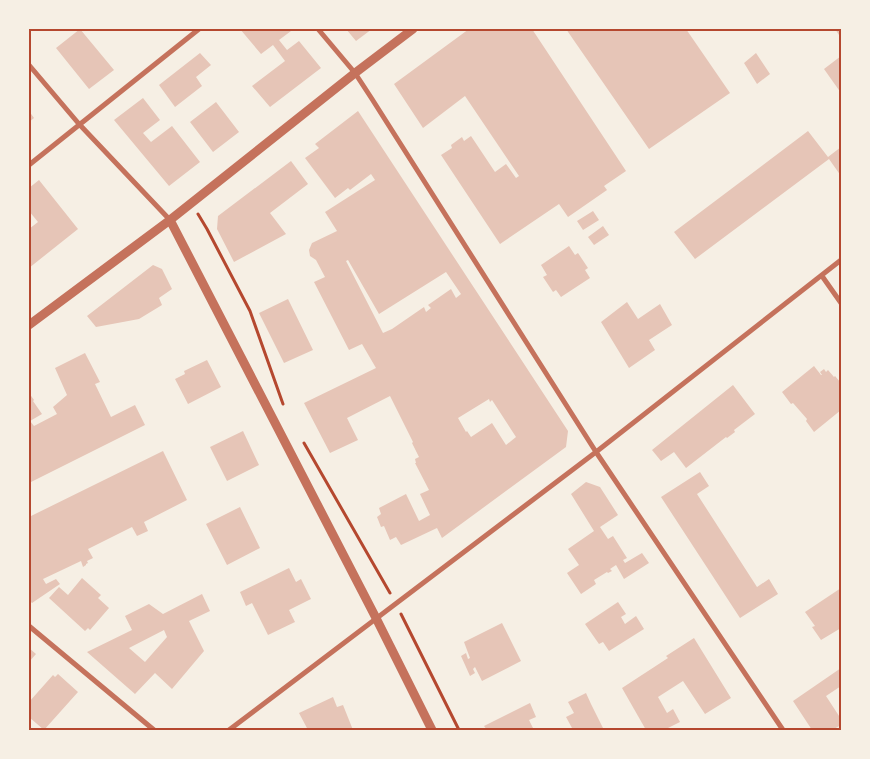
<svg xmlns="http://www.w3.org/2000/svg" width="870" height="759" font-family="Manrope,sans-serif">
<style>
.building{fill:#e6c5b7;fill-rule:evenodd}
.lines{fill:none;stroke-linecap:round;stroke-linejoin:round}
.path{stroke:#b5482f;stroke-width:3}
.minor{stroke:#c5725c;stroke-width:5}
.tertiary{stroke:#c5725c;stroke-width:9}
.neatline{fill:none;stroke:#b5482f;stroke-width:2}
</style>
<rect width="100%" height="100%" fill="#f6efe4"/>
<!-- building -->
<path class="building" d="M80 29 114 70 89 89 56 48Z
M240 29H288L291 31 279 40 287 50 299 41 321 68 270 107 252 86 285 61 273 45 261 54Z
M346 29H372L356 41Z
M469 29H532L626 171 604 186 607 190 568 217 559 204 500 244 441 155 452 148 451 145 462 137 464 141 471 136 495 172 506 164 516 178 519 176 465 96 423 128 394 84Z
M566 29H686L730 93 649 149Z
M835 29H841V38Z
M200 53 211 65 196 77 202 86 175 107 159 85Z
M756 53 770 74 757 84 744 63Z
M841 56V93L824 69Z
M143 98 160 120 143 133 151 142 172 126 200 162 169 186 114 120Z
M216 102 239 132 213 152 190 122Z
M29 111 34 118 29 122Z
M358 111 568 431 566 447 442 538 437 528 401 545 396 537 390 540 384 526 381 527 377 517 381 514 379 508 406 494 419 521 430 515 420 494 429 490 415 463H416L415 459 419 457 412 443 413 442 390 396 347 418 358 440 330 453 304 403 376 368 362 344 349 350 314 282 325 277 316 260 310 256 309 250 312 243 337 231 325 212 375 180 371 174 350 190 348 188 335 198 305 158 319 148 315 144ZM348 260 379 314 446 272 461 294 456 298 451 289 428 305 431 308 426 312 424 307 392 329 383 333 346 261ZM489 399 490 402 492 400 516 437 506 445 492 423 471 437 467 431 466 432 458 418Z
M808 131 828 157 841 147V176L829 159 695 259 674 232Z
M291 161 308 184 270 213 286 234 234 262 217 229 218 216Z
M39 180 78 229 29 268V229L38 222 29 211V188Z
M593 211 599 220 583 230 577 221Z
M603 226 609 235 594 245 588 237Z
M569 246 575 255 578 253 588 268 585 270 590 278 561 297 556 290 553 292 543 277 547 275 541 265Z
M153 265 162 269 172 289 159 298 162 305 139 319 96 327 87 316Z
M288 299 313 350 284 363 259 313Z
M627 302 638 319 660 304 672 325 649 340 655 350 629 368 601 322Z
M85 353 100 382 95 384 111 417 135 405 145 425 29 483V393L34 400 33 401 42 414 30 421 34 426 57 414 53 407 67 395 55 368Z
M207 360 221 387 188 404 175 379 185 374 184 371Z
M814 366 821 375H822L820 372 824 369 826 372 828 370 834 377 835 376 841 383V410L814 432 806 421 807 419 793 403 791 404 782 392Z
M733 385 755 414 734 430 735 432 727 438 726 437 686 468 674 452 661 461 652 450Z
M243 431 259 465 227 481 210 447Z
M163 451 187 500 144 522 148 531 137 536 132 527 88 549 93 558 87 561 88 563 86 564V565L83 567 81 561 43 579 46 584 56 579 60 584 32 603 29 600V517Z
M700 472 709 486 697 494 757 587 769 579 778 594 740 618 661 497Z
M586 482 600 487 618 515 600 527 608 539 613 536 627 558 623 560 625 563 642 553 649 563 624 579 616 565 610 569 612 571 608 573 607 572 594 580 596 584 581 594 567 573 579 565 568 549 594 531 571 494Z
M240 507 260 548 227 565 206 524Z
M289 568 296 582 301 579 311 599 289 610 295 622 268 635 252 603 246 606 240 592Z
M82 578 101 595 98 598 109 608 90 630 88 628 85 631 49 598 59 587 68 595Z
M841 588V628L821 640 812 627 815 626 805 612Z
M202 594 210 611 189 621 204 651 172 689 155 673 135 694 87 652 132 630 125 616 149 604 163 614ZM164 630 167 637 145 662 129 648Z
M618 602 626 614 621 617 625 624 636 616 644 629 609 651 603 642 599 644 585 624Z
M502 623 521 661 482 681 475 667 473 669 475 673 470 676 461 656 466 653 468 659 470 658 464 642Z
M694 638 731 698 705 714 683 681 658 697 667 713 673 709 680 722 664 730H646L622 688 668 658 666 656Z
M29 648 36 654 29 662Z
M841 668V686L826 696 841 719V725L834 729 835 730H812L793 701Z
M58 674 78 692 44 730 29 717V702L53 675 55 677Z
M586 693 591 704 604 730H568L572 728 566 717 574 713 568 702Z
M333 697 337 707 343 705 353 730H308L299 713Z
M530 703 536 717 529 720 534 730H487L484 726Z"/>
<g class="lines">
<!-- path -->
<path class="path" d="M198 214 207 229 250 311 283 404
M304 443 390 593
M401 614 459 730"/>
<!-- minor -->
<path class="minor" d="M318 29 355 73 372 99 596 452 783 730
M29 65 79 124 170 220
M29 165 199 29
M822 276 841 303
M29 626 154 730
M229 730 596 452 841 260"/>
<!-- tertiary -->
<path class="tertiary" d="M170 220 376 618 432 730
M29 325 170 220 355 73 413 29"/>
</g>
<!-- border -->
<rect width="870" height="759" fill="none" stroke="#f6efe4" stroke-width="60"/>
<rect x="30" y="30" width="810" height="699" class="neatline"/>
</svg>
